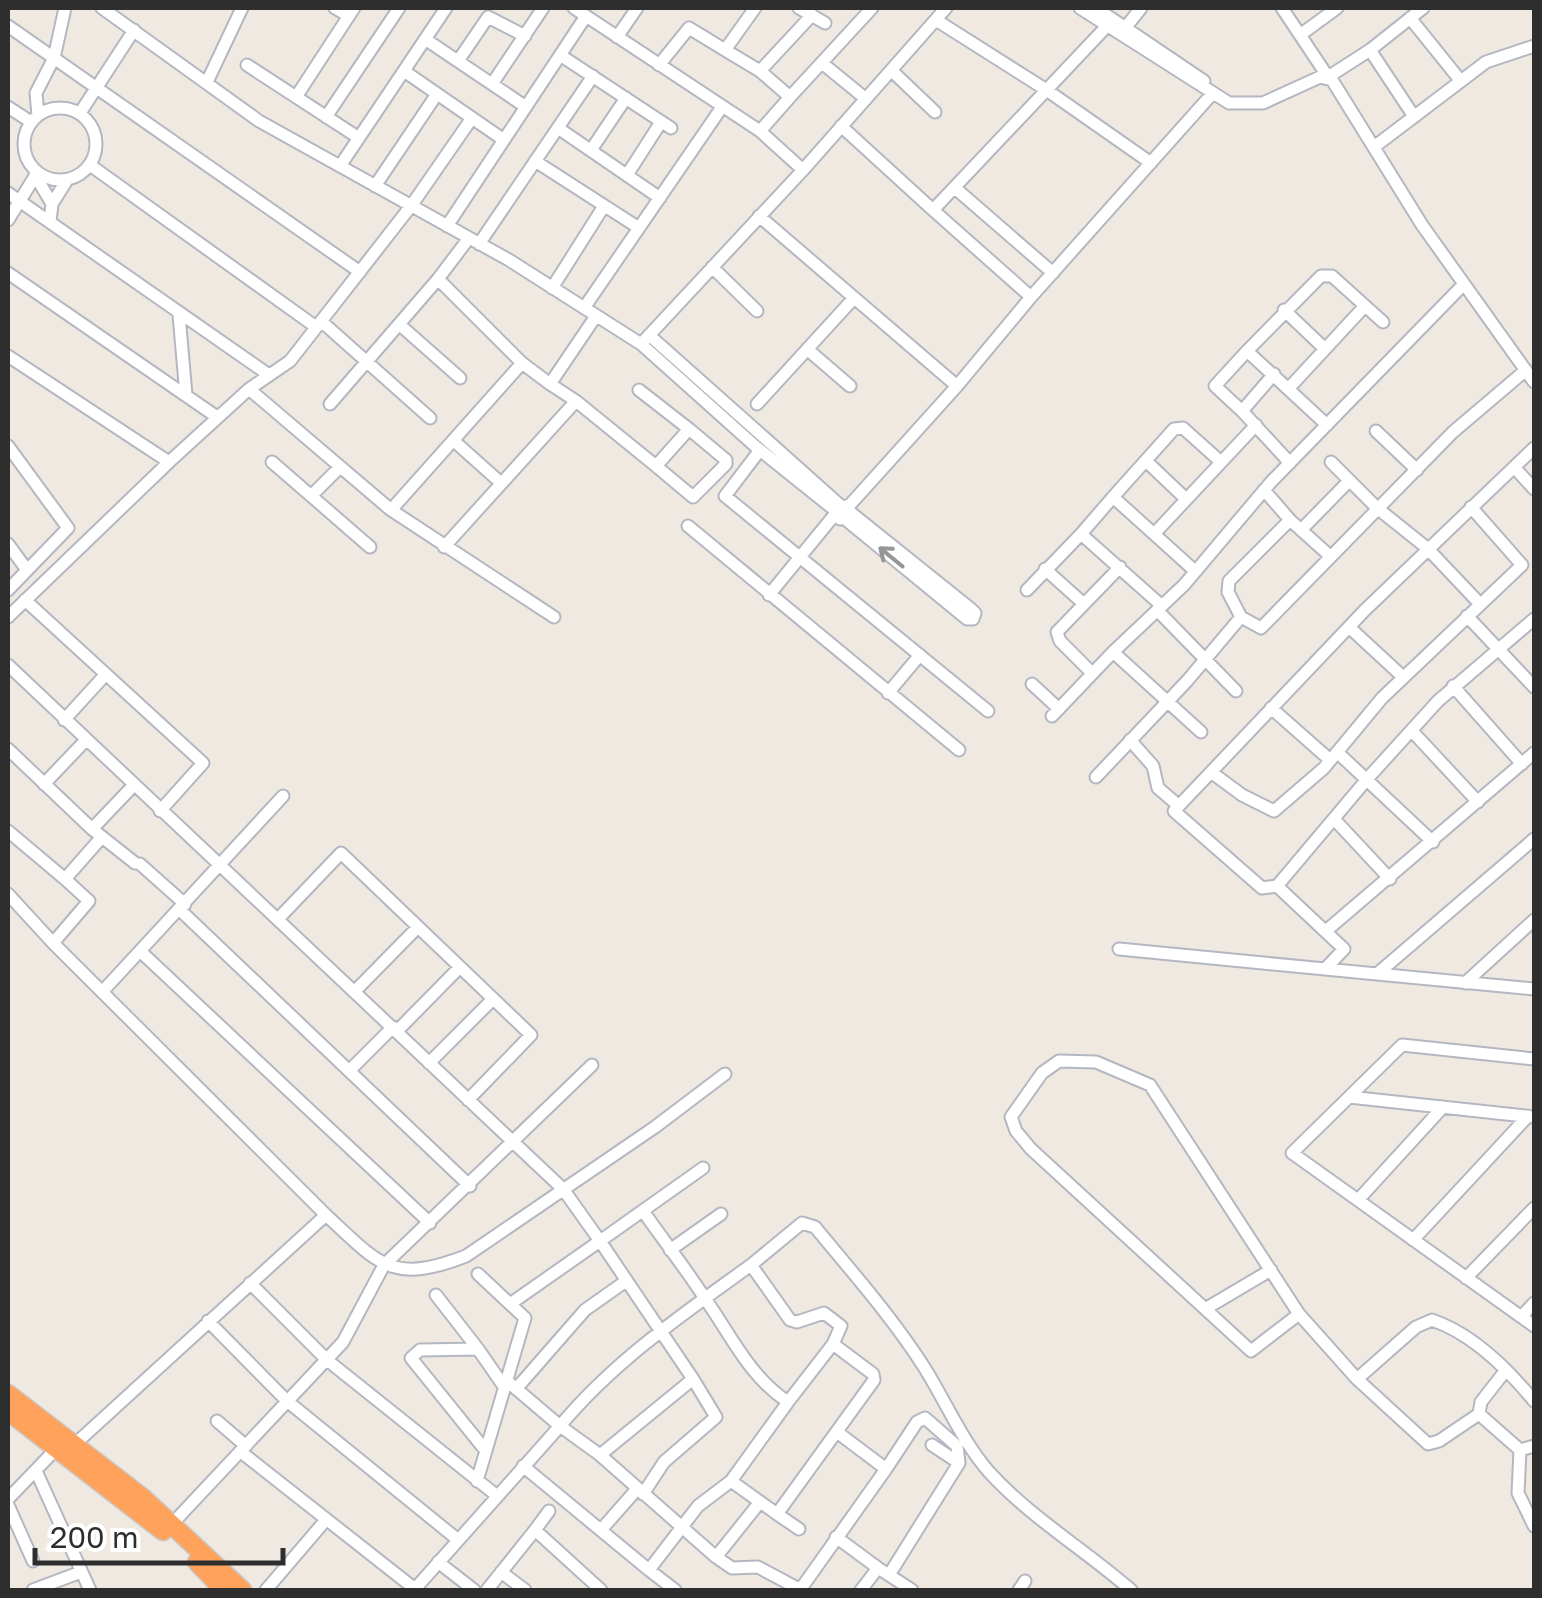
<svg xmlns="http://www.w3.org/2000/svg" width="1542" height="1598" font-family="'Golos Text',sans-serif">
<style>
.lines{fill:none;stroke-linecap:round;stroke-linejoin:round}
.minor-casing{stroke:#b4b7c1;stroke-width:15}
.highway-casing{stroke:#c9c9c9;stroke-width:21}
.minor{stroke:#fff;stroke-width:11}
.highway{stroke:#ffa35c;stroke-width:18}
.oneway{stroke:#969696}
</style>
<rect width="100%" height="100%" fill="#efe9e1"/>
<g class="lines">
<!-- minor casing -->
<g class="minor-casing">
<path id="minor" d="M102 8 259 121 509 260 641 344 803 170
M335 8 349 16
M574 8 760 131 803 170 946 8
M755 8 725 50 760 71 790 97 760 131
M799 8 825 23
M1080 8 1229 103H1263L1320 77 1332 80 1422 225 1534 382
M1096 8 1204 81
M1282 8 1328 77 1370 50 1423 8
M1410 18 1460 80
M936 20 1048 91 1151 163
M8 26 360 272
M1122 32 1141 8
M1300 35 1337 8
M617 37 637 8
M425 39 526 107
M1370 50 1413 115
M560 55 671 128
M458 61 488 17 525 36
M822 63 866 99
M247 65 359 138
M659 65 689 28 725 50
M404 71 504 140
M760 71 812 15
M892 71 935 112
M207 82 242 8
M492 84 543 8
M296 97 354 8
M790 97 872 8
M8 107 31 122
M24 144a36 36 0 1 1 72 0a36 36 0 1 1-72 0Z
M80 113 134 30
M38 115 36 93 54 58 65 8
M326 117 399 8
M472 118 411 206 290 361 249 389 391 510 554 617
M841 126 933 210 1107 26
M558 128 660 198
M1374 147 1486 62 1534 46
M591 150 626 98
M535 161 639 228
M90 165 316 327
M340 166 446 8
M35 175 52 204
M627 175 661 122
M375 186 437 94
M955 188 1053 273
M8 193 269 375
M933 210 1031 297
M759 216 957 386 1031 297 1212 94
M8 220 37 173
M50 221 52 204 67 180
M447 226 586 16
M479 244 593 76
M712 267 757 311
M8 273 217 417
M438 279 469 238
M552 288 604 206
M584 308 722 107
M1284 310 1325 349
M179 315 186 395
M596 316 550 384 576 401 656 466 689 429 726 460V464L693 497 656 466
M321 321 430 418
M400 325 460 378
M649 335 841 506
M641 344 755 446 836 511
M807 349 850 386
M8 356 169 462 249 389
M1274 374 1242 411 1290 463
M1289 388 1363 308
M639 390 689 429
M330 404 438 279 522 363 550 384
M757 404 854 298
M1242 411 1215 386 1247 351
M1327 425 1247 351 1321 276H1332L1383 322
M1376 431 1417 470
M454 441 501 483
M8 446 68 528 8 590
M760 450 725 496 988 711
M1146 461 1186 499
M272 462 370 547
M1331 462 1377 508 1427 548 1480 604
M1514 467 1534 489
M1264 490 1290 520 1330 556
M311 496 340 467
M1113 497 1081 534 1162 606
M848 507 957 386
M391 510 522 363
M845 519 967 619H973L975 613 971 609 850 512 846 506 836 511 840 519 847 518 850 512
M688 526 959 750
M1301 530 1348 482
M1154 534 1113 497 1174 429 1183 428 1221 462
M8 544 27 570
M444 547 576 401
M1045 569 1084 604
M1195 571 1154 534 1256 425
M1027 590 1081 534
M769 595 836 513
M25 600 203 763 160 811
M1157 610 1236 691
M1467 616 1534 687
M8 617 169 462
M1241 617 1228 592 1229 581 1290 520
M1534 619 1438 701 1368 778 1277 886 1344 949 1325 969 1377 974 1534 839
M1349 627 1403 677
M1113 652 1201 732
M8 665 563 1189 600 1241 703 1168
M1092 673 1060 641 1057 632 1120 567
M1032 684 1059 709
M1453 686 1522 764
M888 693 920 655
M1271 708 1330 760
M1052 716 1113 652 1184 585 1271 482 1463 285
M64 720 106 674
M1412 731 1478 802
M1130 740 1153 766 1158 788 1179 806
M8 749 92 829
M1337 752 1433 842
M1211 772 1242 795 1274 811 1324 768 1382 698 1522 565 1471 507
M1096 777 1187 681 1241 617 1261 628 1453 432 1526 370
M44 784 86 740
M133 786 92 829 135 863
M1334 819 1390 879
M8 831 65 879
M140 864 185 904
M1277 886 1262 888 1174 811 1365 610 1534 448
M8 894 53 943 326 1215C379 1264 391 1285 466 1256L655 1127 725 1074
M180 910 470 1186
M278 919 341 853 531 1035 468 1100
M1327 930 1534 753
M53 943 89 901 65 879 101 838
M1119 949 1325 969
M140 951 430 1223
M1377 974 1534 989
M1465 983 1534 920
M356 990 418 927
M102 992 283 796
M397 1031 460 967
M1534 1059 1402 1045 1292 1153 1534 1326
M429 1063 493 999
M349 1071 393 1027
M1349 1097 1534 1117
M1358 1200 1443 1107
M1413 1240 1528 1116
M670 1250 721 1214
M751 1265 802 1223 815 1227C853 1273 892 1317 924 1367 946 1402 962 1441 989 1472 1030 1517 1085 1550 1131 1590
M1466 1278 1534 1208
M250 1283 327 1360 496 1495
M436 1295 478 1349
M1205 1309 1271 1270
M1299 1314 1251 1351 1031 1149 1016 1131 1011 1117 1042 1073 1059 1061 1096 1062 1150 1085 1299 1314 1357 1379 1416 1327 1432 1320C1473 1334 1507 1368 1534 1401
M1521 1317 1534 1303
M208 1321 287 1401 457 1539
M1357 1379 1428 1444 1439 1441 1479 1414 1520 1450 1518 1493 1534 1526
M507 1381 560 1426C614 1361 683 1314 751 1265L790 1320 797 1322 824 1313 841 1326 833 1344 788 1402C749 1376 732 1337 706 1300 686 1269 664 1241 643 1211
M516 1389 585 1310 626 1281
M1479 1414 1481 1402 1506 1370
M217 1421 246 1446
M74 1445 326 1215
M1520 1450 1534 1446
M486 1451 411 1358 420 1350 478 1349 505 1388
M241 1452 415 1589
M600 1455 716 1557 760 1502
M523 1466 649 1570 698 1506 731 1481 788 1402
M886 1469 917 1422 925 1418 957 1446 959 1463
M36 1471 90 1590
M477 1481 525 1318 478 1274
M731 1481 777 1514 874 1380 873 1374 833 1344
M643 1494 664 1462 716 1417 693 1379
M8 1499 57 1448
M8 1505 33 1561
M777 1514 799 1529
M172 1524 343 1342 384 1265 592 1065
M535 1530 549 1511
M601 1530 637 1489
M836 1537 878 1568
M716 1557 732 1568 758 1567 801 1590
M438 1562 474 1590
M649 1570 675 1590
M501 1572 525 1590
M889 1575 959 1463 932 1445
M33 1590 81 1572
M266 1590 325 1521
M414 1590 560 1426 600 1455 693 1379 600 1241 510 1304
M487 1590 535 1530 601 1590
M800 1590 886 1469 837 1432
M861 1590 878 1568 912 1590
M1019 1590 1025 1581"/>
</g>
<!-- highway casing -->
<g class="highway-casing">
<path id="highway" d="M8 1394 143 1498 242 1590
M8 1411 163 1531
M197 1562 224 1590"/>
</g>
<!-- minor -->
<use href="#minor" class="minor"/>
<!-- highway -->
<use href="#highway" class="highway"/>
</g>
<!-- one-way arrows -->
<defs><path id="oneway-shaft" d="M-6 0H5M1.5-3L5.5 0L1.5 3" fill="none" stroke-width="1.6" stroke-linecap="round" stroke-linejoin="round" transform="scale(2.5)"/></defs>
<use class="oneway" href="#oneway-shaft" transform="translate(891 557) rotate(-141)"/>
<!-- border -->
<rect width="1542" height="1598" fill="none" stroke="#2e2e2e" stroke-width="20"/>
<!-- scale -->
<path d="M35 1548v15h248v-15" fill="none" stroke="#2e2e2e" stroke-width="5"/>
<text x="50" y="1548" font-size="30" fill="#2e2e2e" stroke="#ffffff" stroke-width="8" paint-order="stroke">200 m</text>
</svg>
